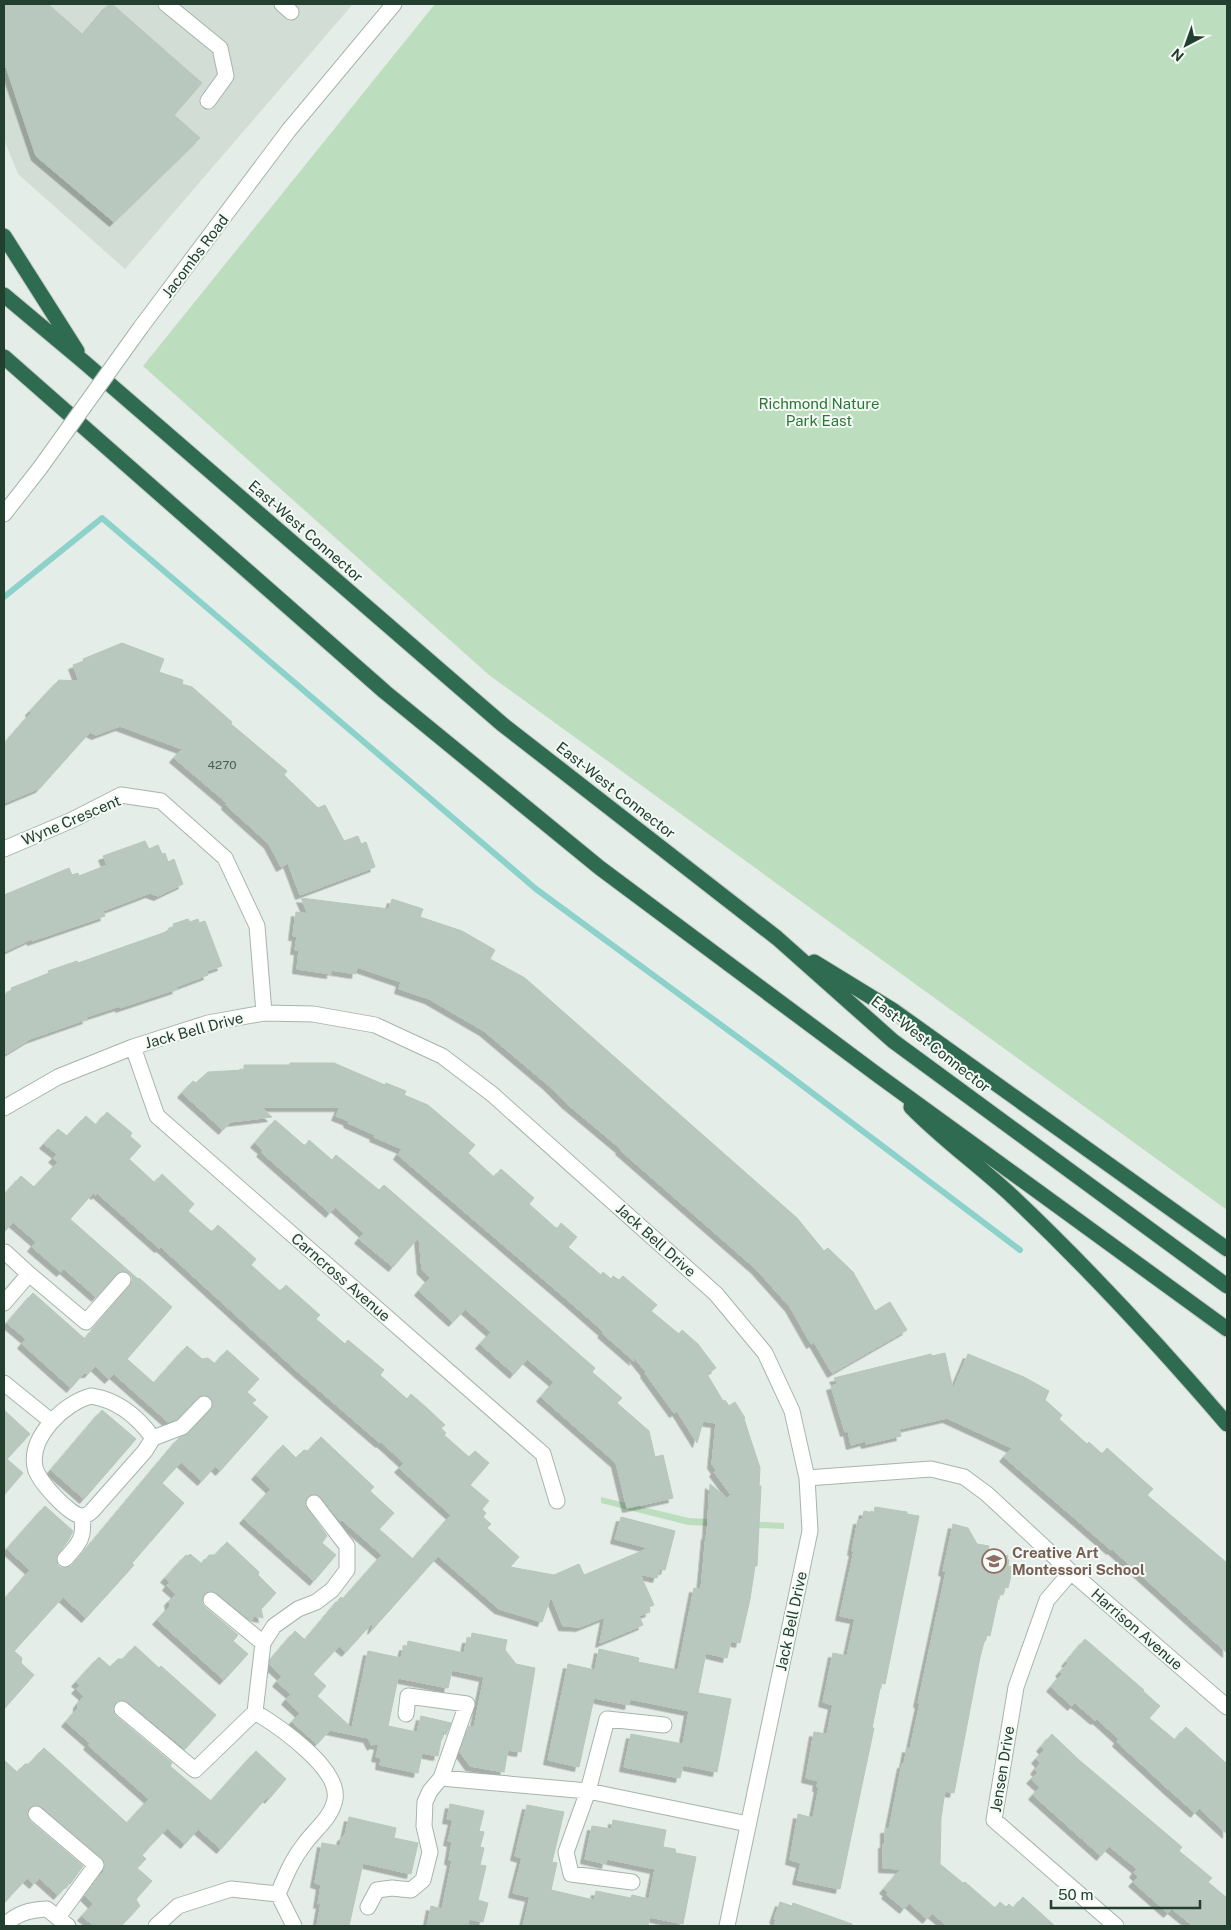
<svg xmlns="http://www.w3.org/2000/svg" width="1231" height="1930" font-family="'Public Sans',sans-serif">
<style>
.built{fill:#d2ddd5}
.green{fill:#bddebe}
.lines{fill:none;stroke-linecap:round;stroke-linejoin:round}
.stream{stroke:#8cd2cb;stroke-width:6}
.building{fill:#b9c8bf;stroke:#b6c7bc;filter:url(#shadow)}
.minor-casing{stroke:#a6b5ac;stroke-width:17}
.highway-casing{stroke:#c1c9c5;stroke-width:17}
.minor{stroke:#fff;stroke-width:15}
.highway{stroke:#2f6b50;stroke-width:15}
.minor-bridge-casing{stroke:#a6b5ac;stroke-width:17;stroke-linecap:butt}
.minor-bridge{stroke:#fff;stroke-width:15}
.labels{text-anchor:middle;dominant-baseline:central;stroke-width:4;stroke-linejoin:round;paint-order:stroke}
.number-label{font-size:12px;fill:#486154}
.street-label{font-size:15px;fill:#233f30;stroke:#f4faf6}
.park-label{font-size:15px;fill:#2d7637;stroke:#f4faf6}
.education-label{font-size:15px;font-weight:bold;fill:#785e54;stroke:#f4faf6;text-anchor:start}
</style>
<defs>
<filter id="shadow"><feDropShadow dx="-4.5" dy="4.5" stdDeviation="0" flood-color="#0004"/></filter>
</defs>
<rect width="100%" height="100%" fill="#e4ede7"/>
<!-- built -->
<path class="built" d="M4 4H353L125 269 18 174 4 139Z"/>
<!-- green -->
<path class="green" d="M435 4H1227V1210L489 675 143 366Z
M601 1497 689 1518 784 1523V1529L688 1525 601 1503Z"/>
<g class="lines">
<!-- stream -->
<path class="stream" d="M4 597 102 518 536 889 770 1061 1020 1250"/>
</g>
<!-- building -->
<path class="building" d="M4 4H48L83 35 109 4H112L202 83 174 115 200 138 114 222 36 156 4 61Z
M122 643 164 659 159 672 183 680 182 684 192 687 232 722 231 724 287 771 284 775 318 808 325 805 344 841 358 836 361 844 366 842 375 867 300 895 288 863 281 867 269 844 226 805 227 803 174 758 182 749 120 726 96 735 90 732 40 788 4 803V744L31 713 30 711 59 680 79 681 73 665 84 661 83 659Z
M145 841 149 849 158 845 162 854 165 853 168 862 174 859 183 884 158 896 150 893 103 911 105 916 32 941 31 939 4 952V895L69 868 72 875 78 873 79 876 107 865 103 856Z
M301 898 389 909 392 899 423 909 420 917 462 931 495 950 490 959 525 978 797 1218 824 1251 828 1248 853 1272 875 1311 890 1302 907 1330 832 1373 814 1342 811 1344 790 1307 756 1269 620 1150 621 1149 566 1103 548 1085 484 1031 429 999 399 989 401 982 357 967 356 974 331 970V974L297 969 299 950H295L297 936H293L296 912 308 914Z
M188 919 190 922 198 919 199 923 205 921 222 966 207 971 208 975 176 987 177 989 120 1008V1006L86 1017 87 1019 30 1039 4 1055V995L12 991 11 988 49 973 48 971 77 961 78 963 163 933 174 927 173 924Z
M290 1063H334L385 1085 386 1083 406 1091 404 1095 428 1105 475 1145 468 1153 494 1177 501 1169 534 1198 529 1204 557 1229 561 1223 577 1237 568 1247 601 1275 603 1272 611 1279 613 1276 619 1280 623 1276 657 1305 651 1311 679 1334 682 1330 698 1344 716 1368 707 1374 723 1401 725 1400 729 1406 735 1402 745 1418 744 1419 760 1468 759 1486H761L757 1566H755L750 1599 740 1643 731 1641 727 1658 706 1653 698 1693 731 1699 717 1772 683 1765 680 1778 624 1767 631 1734 683 1744 689 1711 630 1699 629 1705 594 1698 579 1767 548 1760 568 1664 595 1670 599 1649 639 1658 638 1662 678 1670 694 1588 701 1589 706 1535H707L710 1484 727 1498 731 1495 714 1472 716 1470 712 1464 716 1423 703 1421 697 1443 677 1411 674 1413 645 1373 646 1372 632 1355 634 1361 602 1333 604 1332 571 1303 398 1155 402 1149 374 1137 375 1135 348 1123 349 1121 336 1116 340 1107H261L272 1117 230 1122 223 1130 182 1093 193 1081 196 1083 208 1072 244 1070V1065H290Z
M107 1112 132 1133 130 1136 141 1146 129 1159 155 1183 162 1174 194 1204 188 1211 212 1232 218 1225 256 1259 251 1265 280 1291 286 1285 320 1315 316 1319 345 1344 348 1340 384 1370 380 1375 407 1399 411 1394 427 1408 445 1425 441 1428 446 1433 444 1435 469 1457 475 1451 489 1463 470 1485 489 1501 482 1509 486 1513 483 1517 491 1524 487 1528 519 1557 510 1567 554 1575 579 1564 584 1575 649 1548 615 1539 621 1517 675 1531 665 1570 660 1569 657 1578 640 1574 654 1605 649 1607 650 1612 639 1616 643 1625 600 1643 605 1617 580 1627 563 1626 551 1596 542 1622 499 1609 438 1556 372 1630 374 1621 346 1652 339 1646 313 1674 326 1686 317 1696 352 1728 368 1651 401 1658 404 1646 407 1647 408 1641 464 1653 467 1639H471L472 1633 507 1640 505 1650 516 1664 535 1668 521 1752 508 1750 504 1772 470 1766 460 1752 469 1726 474 1727 484 1677 452 1670 448 1688 398 1678 388 1726 417 1732 421 1716 451 1723 446 1735 443 1730 438 1756 422 1753 418 1773 380 1765 381 1758 376 1757 379 1745 374 1744 372 1746 368 1738 330 1730 317 1744 292 1722 300 1713 286 1700 291 1694 277 1682 282 1676 270 1665 271 1659 295 1631 305 1640 341 1597 343 1599 382 1555 342 1520 340 1521 321 1497 312 1494 306 1499 305 1505 327 1536 322 1543 336 1555 314 1581 244 1519 271 1489 256 1475 283 1445 296 1458 304 1450 308 1451 321 1437 374 1487 370 1491 394 1513 379 1529 413 1559 451 1515 399 1468 404 1463 381 1442 380 1443 298 1372 161 1247 159 1248 97 1193 96 1195 93 1193 70 1219 138 1279 139 1278 172 1307 127 1359 154 1383 187 1346 202 1359 208 1358 215 1364 227 1350 259 1379 247 1392 256 1400 252 1403 268 1417 220 1471 215 1466 202 1481 181 1462 162 1483 184 1503 132 1563 134 1565 86 1618 63 1597 14 1651 22 1658 21 1663 34 1675 4 1709V1600L30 1570 7 1549 45 1506 73 1531 69 1539 56 1557 58 1566 62 1568 72 1566 179 1438 189 1433 213 1406 210 1397 201 1395 177 1419 168 1422 114 1374 109 1379 95 1366 89 1373H84L71 1388 22 1344 26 1339 7 1323 33 1293 85 1339 132 1282V1277L129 1273 120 1271 96 1297 64 1269 61 1272 32 1247 36 1242 13 1222 4 1232V1195L21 1176 34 1187 58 1162 53 1158 57 1154 44 1144 58 1129 67 1136 86 1116 96 1125Z
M275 1120 305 1146 309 1140 332 1160 336 1155 379 1190 384 1185 595 1368 592 1372 622 1398 617 1403 649 1431 655 1457 663 1455 673 1498 627 1508 616 1463 541 1397 554 1382 527 1359 514 1374 480 1344 491 1332 465 1309 453 1322 419 1291 430 1278 422 1270 419 1237 393 1267 359 1239 364 1233 335 1207 330 1213 261 1152 263 1150 255 1143Z
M945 1353 953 1389 968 1354 1024 1377 1049 1391 1045 1400 1062 1415 1059 1419 1087 1444 1089 1442 1102 1454 1107 1448 1153 1489 1147 1495 1227 1563V1653L1112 1549 1111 1550 1004 1457 1012 1448 947 1418 899 1429 901 1436 866 1444 865 1441 851 1445 848 1431 845 1432 831 1386 838 1384 834 1378 931 1354 932 1356Z
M4 1410 30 1434 7 1459 23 1473 4 1495Z
M102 1410 136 1439 84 1499 51 1470Z
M875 1507 907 1512V1514L919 1516 885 1684 881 1683 872 1728H874L840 1889 797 1880 801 1863 790 1860 798 1814 813 1818 819 1787H817L818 1781 806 1778 814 1732 827 1734 833 1705 823 1702 833 1653 847 1656 855 1619 840 1616 854 1551H852L858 1520H862L864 1511 874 1513Z
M953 1524 968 1528 977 1544 989 1546 988 1552 1008 1556 1007 1559 1009 1560 1008 1566 1013 1567 1008 1588 1005 1587 1003 1595 999 1594 990 1636 986 1635 980 1657 954 1793 945 1791 941 1818 940 1864 963 1883 965 1882 995 1908 1000 1902 1006 1907 1009 1904 1013 1908 1023 1897 1055 1926H947L932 1913 927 1919 909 1903 904 1909 886 1894 888 1892 884 1889 901 1869 883 1868V1844H885V1829H889L902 1764H904L907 1748 910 1749 920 1703H918L946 1572 943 1571Z
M227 1542 259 1572 258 1575 276 1593 261 1609 263 1618 254 1616 251 1621 217 1593 208 1591 204 1594 202 1603 205 1607 238 1635 233 1641 248 1654 224 1680 157 1620 170 1606 169 1601 176 1594 167 1586 170 1582 165 1578 186 1555 188 1556 190 1554 202 1564 209 1555H215Z
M1085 1639 1144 1690 1143 1691 1160 1706 1149 1718 1175 1740 1186 1727 1227 1764V1834L1199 1808 1195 1813 1168 1789 1117 1742 1119 1739 1097 1719 1095 1720 1075 1703 1072 1706 1051 1687 1062 1674 1060 1672 1068 1663 1066 1662Z
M135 1646 159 1668 161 1666 216 1715 185 1749 128 1702 123 1700 115 1703 113 1708 116 1716 172 1763 170 1766 211 1801 256 1751 286 1779 269 1799 267 1797 221 1849 198 1829 185 1844 167 1828 142 1855 146 1859 137 1868 152 1881 136 1899 140 1906 121 1926H94L82 1916 93 1904 85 1896 104 1871 105 1861 42 1807 37 1805H32L27 1813 30 1821 83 1866 70 1884 69 1883 58 1895 39 1878 34 1884 27 1878 4 1903V1760L17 1772 25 1764H29L44 1748 127 1823 149 1799 88 1745 90 1743 66 1722 78 1708V1704L84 1696 76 1689 80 1685 76 1682 99 1657 110 1667 118 1659H123Z
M1052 1734 1078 1759 1182 1847 1179 1851 1212 1878 1208 1882 1227 1898V1926H1193L1172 1909 1168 1913 1133 1882 1138 1877 1134 1873 1137 1869 1109 1846 1101 1856 1033 1795 1040 1787 1031 1779 1038 1772 1035 1770 1040 1763 1036 1759 1044 1750 1041 1747Z
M450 1804 484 1811 479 1831 484 1832 480 1847 484 1848 480 1865 486 1866 478 1900 488 1903 483 1922 469 1919 467 1926H427L431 1906 442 1909 452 1861 449 1860 452 1842 448 1841 453 1820 447 1819Z
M527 1805 564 1812 552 1862 557 1863 551 1890 594 1900 596 1891 631 1898 632 1895 649 1899 655 1869 607 1859 606 1864 585 1859 592 1826 612 1829 613 1820 666 1830 663 1847 675 1849 676 1853 696 1857 683 1924 650 1917 648 1926H523L530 1897 513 1893 522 1858 515 1856Z
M349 1817 396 1828 394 1838 418 1843 411 1874 363 1863 349 1926H317L321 1903 318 1904 321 1885 315 1883 322 1843 340 1846 342 1837 345 1835Z
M780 1902 792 1906 793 1903 852 1924V1926H774L776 1919H774Z"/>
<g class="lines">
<!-- minor casing -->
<g class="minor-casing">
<path id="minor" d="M166 4 220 48 226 76 208 101
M282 4 291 12
M141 327 289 130 394 4
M4 514 40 468
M4 849 72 820 121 795 161 801 225 858 257 926 264 1013
M133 1047 157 1116 543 1454 557 1501
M4 1108 58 1077 133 1047 208 1023 264 1013 313 1014 375 1025 442 1056 492 1094 716 1294 765 1353 792 1411 807 1478 810 1531 727 1926
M5 1252 29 1274
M4 1303 29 1274 86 1322 123 1280
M4 1383 51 1421
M91 1396C117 1400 138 1417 153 1438L145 1451 92 1511C90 1513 87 1516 82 1516 70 1516 37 1480 35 1467 29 1437 64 1403 91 1396Z
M153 1438 182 1427 204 1404
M807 1478 931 1469 964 1477 987 1494 1071 1572 1227 1707
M65 1559C79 1544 85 1538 82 1516
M1071 1572 1047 1600 1016 1687 994 1820 1116 1926
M211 1600 263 1643
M122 1709 195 1770 255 1712C278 1726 340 1768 335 1799 332 1818 313 1831 303 1846 292 1860 285 1877 278 1894L294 1926
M255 1712 263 1643 274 1626 298 1609 316 1602 332 1590 347 1570V1546L314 1503
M441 1778 588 1791 748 1824
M36 1814 96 1865 58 1917
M632 1882 571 1874 566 1852 588 1791 607 1719 664 1725
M368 1907 377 1890 392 1888 411 1890 423 1880 430 1852 424 1826 425 1802 430 1791 441 1778 467 1704 408 1696 406 1714
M4 1926C17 1913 29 1910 47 1909L68 1926
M156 1926 178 1906 231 1889 278 1894"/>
</g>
<!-- highway casing -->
<g class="highway-casing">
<path id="highway" d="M4 236 77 351
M4 295 84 362 502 724 777 938 893 1041 1227 1286
M4 357 385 692 600 868 879 1076 1227 1329
M814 962 894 1011 1227 1249
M911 1107C943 1140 980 1166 1013 1197 1089 1269 1160 1346 1227 1424"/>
</g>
<!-- minor -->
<use href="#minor" class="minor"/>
<!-- highway -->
<use href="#highway" class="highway"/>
<!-- minor-bridge casing -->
<g class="minor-bridge-casing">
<path id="minor-bridge" d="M40 468 141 327"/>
</g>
<!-- minor-bridge -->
<use href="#minor-bridge" class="minor-bridge"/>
</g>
<!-- icons -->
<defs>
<g id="school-ring" transform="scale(1.25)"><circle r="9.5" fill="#f4faf6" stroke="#8d6e63" stroke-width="1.5"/><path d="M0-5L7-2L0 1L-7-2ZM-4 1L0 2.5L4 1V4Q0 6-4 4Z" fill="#8d6e63"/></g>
</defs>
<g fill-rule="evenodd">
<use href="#school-ring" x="994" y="1561"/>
</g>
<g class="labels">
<!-- number labels -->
<g class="number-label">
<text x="222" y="765">4270</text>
</g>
<!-- street labels -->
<g class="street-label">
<text transform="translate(195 256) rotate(-53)">Jacombs Road</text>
<text transform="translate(306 531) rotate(41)">East-West Connector</text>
<text transform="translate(616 790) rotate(38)">East-West Connector</text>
<text transform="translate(71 820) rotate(-23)">Wyne Crescent</text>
<text transform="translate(194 1030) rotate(-15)">Jack Bell Drive</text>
<text transform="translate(931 1044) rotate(38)">East-West Connector</text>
<text transform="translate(656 1240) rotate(42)">Jack Bell Drive</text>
<text transform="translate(341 1277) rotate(41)">Carncross Avenue</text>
<text transform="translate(791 1621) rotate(-78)">Jack Bell Drive</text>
<text transform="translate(1137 1629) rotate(41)">Harrison Avenue</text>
<text transform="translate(1002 1769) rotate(-81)">Jensen Drive</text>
</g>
<!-- park labels -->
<g class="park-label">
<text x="819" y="403">Richmond Nature<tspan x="819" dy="17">Park East</tspan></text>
</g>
<!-- education labels -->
<g class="education-label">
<text x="1012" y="1552">Creative Art<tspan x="1012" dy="17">Montessori School</tspan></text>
</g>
</g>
<!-- border -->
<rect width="1231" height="1930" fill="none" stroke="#233f30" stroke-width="10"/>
<!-- north arrow -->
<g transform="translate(1186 45) rotate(221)" stroke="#f4faf6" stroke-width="4" paint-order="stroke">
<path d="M0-4L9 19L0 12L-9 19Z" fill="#233f30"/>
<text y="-8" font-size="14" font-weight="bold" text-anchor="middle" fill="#233f30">N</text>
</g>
<!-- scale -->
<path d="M1051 1900v8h149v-8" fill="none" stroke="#233f30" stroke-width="2.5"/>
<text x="1058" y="1900" font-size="15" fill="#233f30" stroke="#f4faf6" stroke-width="4" paint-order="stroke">50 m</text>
</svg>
